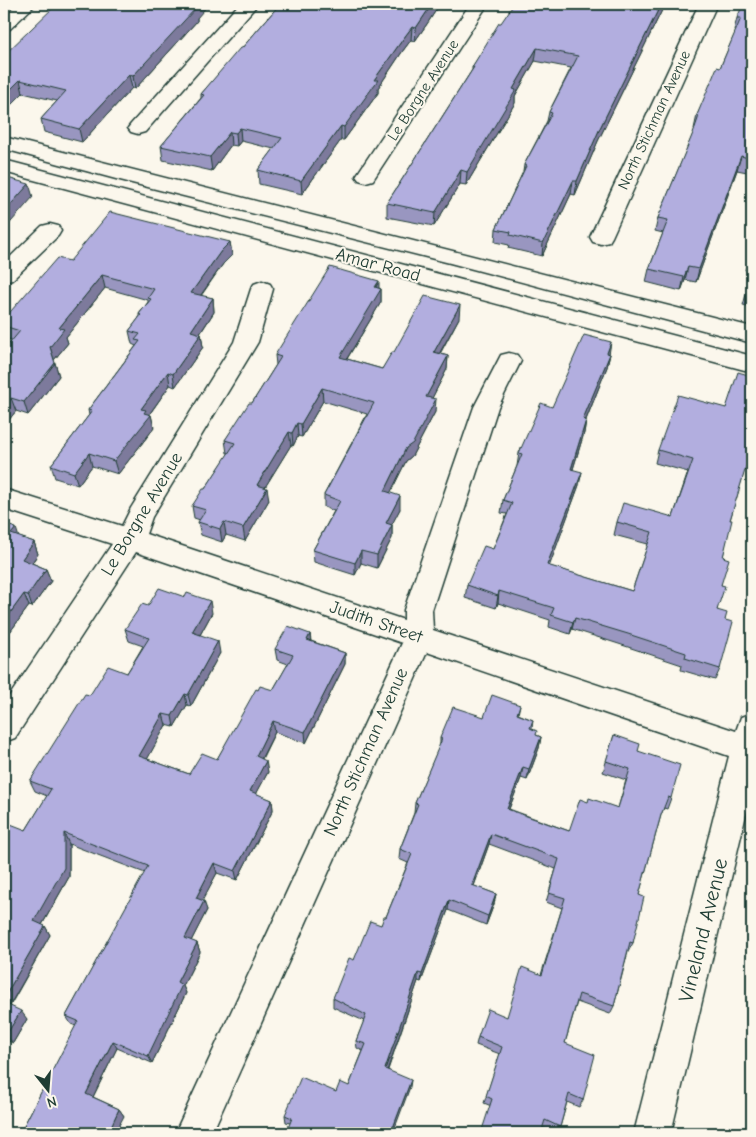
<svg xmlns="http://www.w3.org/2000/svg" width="756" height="1137" font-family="'Comic Neue',sans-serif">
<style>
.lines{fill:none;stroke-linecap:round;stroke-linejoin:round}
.minor-casing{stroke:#1f3d34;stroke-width:3}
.major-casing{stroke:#1f3d34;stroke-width:3}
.minor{fill:#fbf7ec;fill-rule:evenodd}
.major{fill:#fbf7ec;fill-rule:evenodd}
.wall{fill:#9996c0;stroke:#1f3d34}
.shaded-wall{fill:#7d7a9c;stroke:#1f3d34}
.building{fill:#b2aedf;stroke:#1f3d34}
.labels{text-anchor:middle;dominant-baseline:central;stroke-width:4;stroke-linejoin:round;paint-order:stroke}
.far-street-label{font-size:15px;fill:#1f3d34;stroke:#fbf7ec}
.street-label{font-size:18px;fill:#1f3d34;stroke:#fbf7ec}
.near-street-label{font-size:21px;fill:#1f3d34;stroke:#fbf7ec}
</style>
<rect width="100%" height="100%" fill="#fbf7ec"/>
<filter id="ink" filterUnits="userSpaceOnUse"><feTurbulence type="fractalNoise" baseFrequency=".02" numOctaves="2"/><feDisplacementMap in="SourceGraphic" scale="10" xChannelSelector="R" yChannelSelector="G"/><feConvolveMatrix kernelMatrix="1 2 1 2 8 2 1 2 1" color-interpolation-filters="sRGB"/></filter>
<g filter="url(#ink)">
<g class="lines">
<!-- minor casing -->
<g class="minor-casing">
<path id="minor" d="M17 4H36L10 29 4 30V15Z
M239 4H258L145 132 138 134 131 132 128 128 131 124Z
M470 4H488L373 180 366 182 359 180 356 176Z
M699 4H717L612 237 609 242 601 244 593 242 590 237Z
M50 224 58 226 61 231 58 236 12 280 4 282V263L42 226Z
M262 281 270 284 273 289 258 342 152 517 146 534 404 620V610L474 407 501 355 509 353 517 355 521 361 498 407 432 610 433 630 736 731 741 717 752 713V789L671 1133H634L729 756 427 652 212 1133H175L402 643 136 552 15 738 4 742V704L112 544 4 509V489L122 526 131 508 234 342 251 289 254 284Z"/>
</g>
<!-- major casing -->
<g class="major-casing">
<path id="major" d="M4 137 752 327V343L450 263 116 179 4 149Z
M4 160 752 356V372L4 172Z"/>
</g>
<!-- minor -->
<use href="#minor" class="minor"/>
<!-- major -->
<use href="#major" class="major"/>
</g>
<!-- wall -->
<path class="wall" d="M280 4H440L427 24 415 41 411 40 402 52 378 88V93L344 140H341L302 194 259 184 258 170 274 149 241 141 237 146 231 145 212 171 163 160 161 146 201 98V94L242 48Z
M665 4 598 141 575 195 571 194 542 256 508 248 509 245 495 242 496 229 523 172 524 165 547 121 549 112 571 68 535 61 515 96V103L466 185 460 184 434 226 387 217V203L472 70V67L501 23Z
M752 4V173L737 170 696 282 685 280 681 291 646 282 649 269 663 233 655 231 658 218 695 129H694L697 115 720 68 736 31 734 30 737 18Z
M197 18V21L135 89 132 88 82 142 44 132 41 119 57 101 23 93 5 111H4V55Z
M230 242 232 255 223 264 201 296 213 298 214 312 200 334H201L203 347 175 387 170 385 149 415H151L154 428 118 474 92 466 78 485 55 478 51 465 89 415 88 410 136 346 132 344 129 331 139 318V314L148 302V300L105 288 66 337 68 343 54 360 59 376 28 415 16 411 4 426V350L12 340 4 338V319L70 261Z
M752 247V272L745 270Z
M752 274V307L743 305Z
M379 288 381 289V302L347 359 382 369 394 352 459 318 440 354 448 356 447 369 432 398 435 412 412 456 406 461 390 493 400 509 391 525H392V538L377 568 361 563 355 575 314 562 313 550 334 511 324 507V495L367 414 323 401 302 437 298 436 293 446 291 445 265 487 269 500 245 541 226 535 222 542 201 535 198 522 200 520 194 518 192 506 205 489 229 453H227L225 440 252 403 276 365 275 355Z
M609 354H610L607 367 586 420 584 433 573 469 579 485 549 566 632 591 648 544 614 535 617 522 673 517 688 472 655 463 658 450 726 408 752 376V472L745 469 730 520 723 557 721 585 717 610 725 620 720 669 715 680 681 670 682 665 625 646 572 629 570 634 549 627 550 620 498 603 496 608 465 598 467 585 493 549 507 514 501 513 503 500 517 466 519 453 552 407Z
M4 524 19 537 34 542 38 554 32 563 46 569 51 581 32 607 29 606 10 632 4 629Z
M148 606 212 613 200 635 220 653 191 706 187 705 174 727 166 725 147 759 189 774 217 759 258 690H273L288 664 277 660 275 649 310 634 311 641 345 653V664L306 743 275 732 262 759 268 772 256 794 272 800 273 810 237 880 217 873 202 900 207 910 191 941 197 943 200 952 183 986 186 993 152 1063 117 1048 93 1097 119 1109 124 1116 20 1133 76 1026 71 1024 66 1016 145 873 69 844V877L42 925 45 926 50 935 10 1006 27 1019 13 1043 4 1039V830H26L47 796 35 791 30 781 90 695 127 673 143 646 129 641 125 629Z
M520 705 518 714 533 720 532 728 536 735 541 737 539 748 527 780 521 778 509 809 569 831 588 802 618 808 626 780 603 772 614 735 638 751 671 798 667 809 664 808 661 815 639 895 633 943 628 952 614 1006 610 1014 577 1002 565 1043 583 1100 579 1107 567 1102 560 1127 557 1133 484 1103 500 1054 476 1045 478 1037 507 1017 541 975 562 908 546 902 556 869 489 844 474 886 496 894 494 904 486 925 448 910 421 982 418 981 388 1070 410 1087 290 1123 286 1122 285 1115 349 1086 363 1051 357 1048 356 1041 364 1021 333 1007V998L354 960 381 925 386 917 408 863 399 859 400 849 414 813 415 803 440 745V738L484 717Z
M752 1088V1113L748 1111Z"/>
<!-- shaded-wall -->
<path class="shaded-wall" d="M197 4H209L197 18V21L135 89 133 76Z
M432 4H440L427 24 415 41 416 28Z
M661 4H665L598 141 575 195 577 181 600 128Z
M412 27 411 40 402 52 378 88V93L344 140V127L374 80 403 39Z
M537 48 535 61 515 96V103L466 185 467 172 513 89Z
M129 75 132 88 82 142 79 129Z
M20 80 23 93 5 111 4 106V96Z
M341 126V140L302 194 301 181Z
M240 128 241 141 237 146 236 133Z
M230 132 231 145 212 171 210 157Z
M741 156 737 170 696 282 699 269Z
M461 170 460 184 434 226 435 213Z
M573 181 571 194 542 256 543 243Z
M29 184 33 197 4 230V212Z
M230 242 232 255 223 264 193 306 191 293 221 251Z
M688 267 685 280 681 291 684 277Z
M102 275 105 288 66 337 68 343 54 360 50 347 59 328Z
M379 281V292L381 289V302L340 370V357Z
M213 298 214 312 193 344 191 331Z
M460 305 459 318 433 365 434 352Z
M201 334 203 347 175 387 173 374Z
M611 342 609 355 607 353Z
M610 354 607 367 581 432 583 419Z
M448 356 447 369 426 410V397Z
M55 363 59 376 28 415 24 402Z
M168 372 170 385 148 416 151 415 154 428 118 474 114 461 141 409Z
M322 388 323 401 302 437 301 424Z
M11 398 16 411 4 426V408Z
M436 399 435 412 412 456 406 461 385 504V491L406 448Z
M586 420 584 433 569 482 571 469Z
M297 423 298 436 293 446 292 433Z
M289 432 291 445 259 497 257 485Z
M89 453 92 466 78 485 74 473Z
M582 472 579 485 545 578 547 565Z
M267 488 269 500 245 541 243 528Z
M400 496V509L386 536V523Z
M224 522 226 535 222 542 220 529Z
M392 525V538L377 568V555Z
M16 528 20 541 11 534Z
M34 542 38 554 26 571 22 559Z
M361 551V563L355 575V563Z
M46 569 51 581 32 607 28 595Z
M499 591 498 603 496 608 498 596Z
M24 594 29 606 10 632 5 620Z
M210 601 212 613 195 644 192 632Z
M575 618 572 629 570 634 573 622Z
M310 634 311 646 307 640Z
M218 641 220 653 191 706 188 695Z
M345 653V664L306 743 305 732Z
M185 694 187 705 174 727 172 716Z
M163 714 166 725 143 767 139 756Z
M273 721 275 732 257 767 256 756Z
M541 737 539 748 527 780 529 769Z
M266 761 268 772 252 802 250 791Z
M523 767 521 778 505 819 507 809Z
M272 800 273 810 237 880 235 871Z
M64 833 69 844V877L39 930 34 921Z
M491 834 489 844 471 894 472 885Z
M214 863 217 873 199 907 196 898Z
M496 894 494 904 486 925 488 916Z
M449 900 448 910 421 982 422 974Z
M204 901 207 910 188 947 185 938Z
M45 926 50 935 7 1010 4 1006V998Z
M197 943 200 952 183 986 186 993 152 1063 148 1056 177 982Z
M418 973V981L385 1077V1069Z
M21 1011 27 1019 13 1043 6 1035Z
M113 1041 117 1048 91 1101 86 1094Z
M411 1080 410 1087 393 1133H391Z
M119 1109 124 1116 115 1133H108Z"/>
<!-- building -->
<path class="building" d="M57 4H197L193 8H196L133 76 129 75 79 129 41 119 66 91 20 80 4 96V55Z
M280 4H432L416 28 412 27 403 39 374 80H378L344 127 341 126 301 181 258 170 282 138 240 128 236 133 230 132 210 157 161 146 204 95 201 94 240 48H242Z
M514 4H661L600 128 577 181H573L543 243 510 235 511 232 496 229 526 166 524 165 552 113 549 112 578 56 537 48 513 89 516 90 467 172 461 170 435 213 387 203 474 67H472L499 23H501Z
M743 4H752V159L741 156 699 269 688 267 684 277 649 269 668 220 658 218 693 133 699 116 697 115 710 84 717 67 720 68 736 30 741 18H737Z
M4 177 29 184 4 212Z
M110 212 230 242 221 251 191 293 213 298 191 331 201 334 173 374 168 372 141 409 146 410 144 413 151 415 114 461 89 453 74 473 51 465 92 411 88 410 140 341 135 340 140 334 129 331 141 315 139 314 151 299 148 298 154 289 102 275 59 328 64 329 50 347 55 363 24 402 11 398 4 408V350L20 331 4 326V319L57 258 70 261Z
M752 247V258L749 257Z
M330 267 379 281 375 287 381 289 340 357 382 369 392 352H394L425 296 460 305 434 352 448 356 426 397 436 399 413 443 406 448 385 491 400 496 386 523 392 525 377 555 361 551 355 563 313 550 340 501 324 495 374 403 322 388 301 424 297 423 292 433 289 432 257 485 267 488 243 528 224 522 220 529 198 522 206 510 192 506 203 489H205L235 443 225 440 249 403H252L281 357 275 355Z
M752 274V293L747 291Z
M584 335 611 342 607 353 610 354 583 419 586 420 571 469 582 472 547 565 632 591 652 532 617 522 623 503 673 517 693 460 658 450 678 395 726 408 738 372 752 376V457H750L746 467 730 520H732L723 557 729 559 721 585 725 586 717 610 727 613 725 620 733 622 720 669 685 658 686 653 628 634 575 618 573 622 551 615 554 608 499 591 498 596 467 585 484 546 493 549 512 503 503 500 522 454 519 453 541 403 552 407Z
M4 524 16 528 11 534 34 542 22 559 46 569 28 595 24 594 5 620 4 619Z
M159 588 185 597 187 593 210 601 192 632 218 641 188 695 185 694 172 716 163 714 139 756 189 774 202 753 217 759 256 689 258 690 260 686 273 690 293 655 275 649 288 626 310 634 307 640 345 653 305 732 273 721 256 756 266 761 250 791 272 800 235 871 214 863 196 898 204 901 185 938 197 943 177 982 182 985 148 1056 113 1041 86 1094 119 1109 108 1133H20L78 1021 66 1016 148 866 64 833V868L34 921 45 926 4 998V830L8 823 26 830 51 789 30 781 85 694 90 695 108 666 127 673 149 638 125 629 142 604 148 606Z
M492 695 520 705 517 714 533 720 530 728 537 731 536 735 541 737 529 769 523 767 507 809 569 831 580 799 588 802 589 798 618 808 630 769 606 761 614 735 640 744 638 751 680 765 671 798 668 797 661 815 639 895 644 897 633 943 630 942 614 1006 579 994 565 1043 595 1055 583 1100 569 1094 560 1127 545 1120 541 1133H481L492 1099 486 1096 502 1047 478 1037 488 1009 507 1017 522 967 542 975 565 898 549 893 559 859 491 834 472 885 496 894 488 916 449 900 422 974 418 973 385 1069 411 1080 391 1133H286L292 1118 285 1115 301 1077 336 1092 340 1082 349 1086 366 1044 356 1041 366 1015 333 998 349 958 354 960 370 921 381 925 384 917H386L412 854 400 849 418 804 415 803 442 739 440 738 453 707 484 717Z
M4 1003 21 1011 6 1035 4 1034Z"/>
</g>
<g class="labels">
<!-- far-street labels -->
<g class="far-street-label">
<text transform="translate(423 90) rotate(-57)">Le Borgne Avenue</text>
<text transform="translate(654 120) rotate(-65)">North Stichman Avenue</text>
</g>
<!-- street labels -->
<g class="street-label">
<text transform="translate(378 265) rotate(15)">Amar Road</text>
<text transform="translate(142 514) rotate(-59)">Le Borgne Avenue</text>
<text transform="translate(376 622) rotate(19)">Judith Street</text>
<text transform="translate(366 752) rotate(-66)">North Stichman Avenue</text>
</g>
<!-- near-street labels -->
<g class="near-street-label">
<text transform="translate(703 930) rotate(-76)">Vineland Avenue</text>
</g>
</g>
<!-- margin -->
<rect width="756" height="1137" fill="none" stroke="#fbf7ec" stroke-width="20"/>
<rect x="10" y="10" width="736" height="1117" fill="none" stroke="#1f3d34" stroke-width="2" filter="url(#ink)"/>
<!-- north arrow -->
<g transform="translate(48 1090) rotate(163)" stroke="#fbf7ec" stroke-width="4" paint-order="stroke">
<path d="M0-4L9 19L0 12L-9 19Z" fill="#1f3d34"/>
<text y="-8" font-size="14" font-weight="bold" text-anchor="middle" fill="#1f3d34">N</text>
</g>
</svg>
